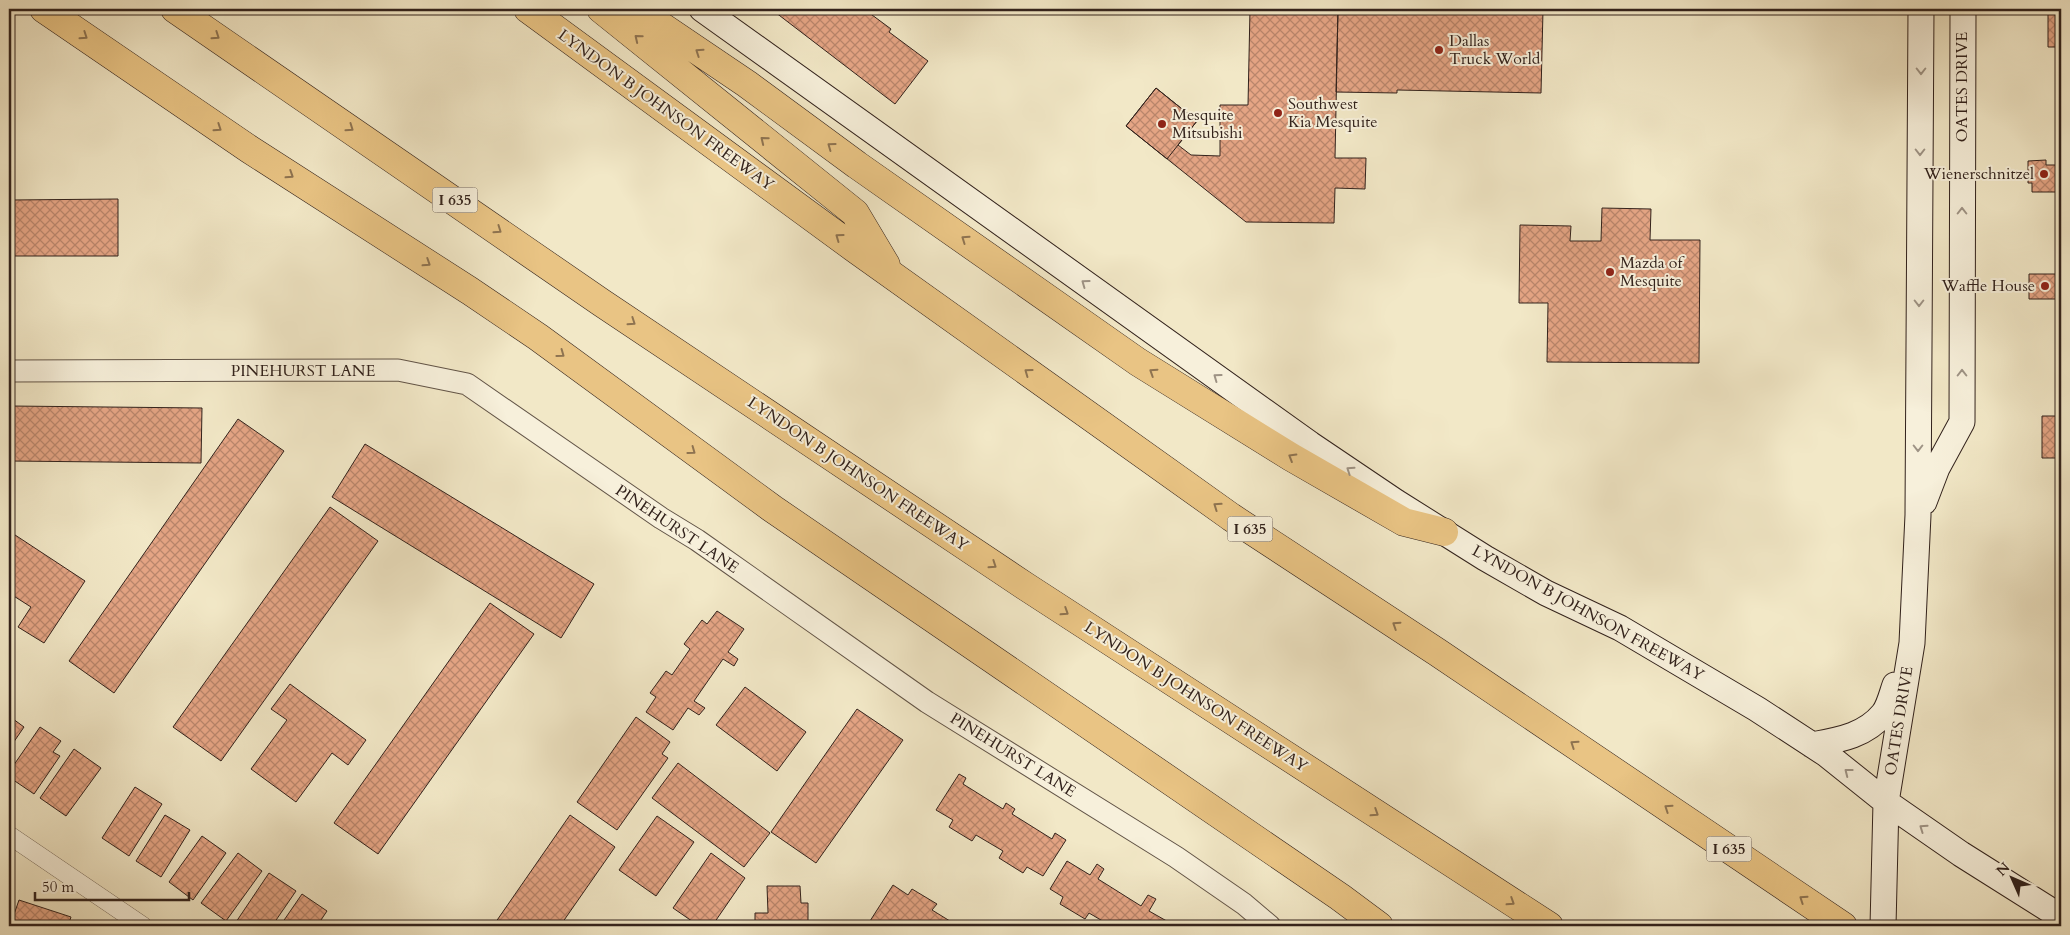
<svg xmlns="http://www.w3.org/2000/svg" width="2070" height="935" font-family="Cardo,serif">
<style>
.building{fill:url(#building-cross-hatch);stroke:#32221c}
.lines{fill:none;stroke-linecap:round;stroke-linejoin:round}
.minor-casing{stroke:#625447;stroke-width:19}
.tertiary-casing{stroke:#625447;stroke-width:23}
.secondary-casing{stroke:#32221c;stroke-width:27}
.motorway-casing{stroke:#32221c;stroke-width:29}
.minor{stroke:#f7f0db;stroke-width:18}
.tertiary{stroke:#f7f0db;stroke-width:21}
.secondary{stroke:#f7f0db;stroke-width:25}
.motorway{stroke:#e9c484;stroke-width:28}
.oneway{stroke:#8e7350}
.oneway2{stroke:#9e9385}
.poi-dot{fill:#8f2418;stroke:#f7f0db;stroke-width:2}
.labels{text-anchor:middle;dominant-baseline:central;stroke-width:4;stroke-linejoin:round;paint-order:stroke}
.shield{fill:#f7f0db;stroke:#6d6055;stroke-width:1}
.shield-label{font-size:15px;font-weight:bold;fill:#32221c}
.poi-label{font-size:16px;fill:#32221c;stroke:#f7f0db;text-anchor:start}
.street-label{font-size:16px;fill:#32221c;stroke:#f7f0db}
</style>
<defs>
<pattern id="building-cross-hatch" width="8" height="8" patternUnits="userSpaceOnUse" patternTransform="scale(1.25)"><rect width="8" height="8" fill="#e5a585"/><path d="M0 0l8 8M0 8l8-8" fill="none" stroke="#ba866c"/></pattern>
</defs>
<rect width="100%" height="100%" fill="#f2e8c7"/>
<filter id="stains"><feTurbulence type="fractalNoise" baseFrequency=".004" numOctaves="4"/><feColorMatrix values="0 0 0 0 .2 0 0 0 0 .09 0 0 0 0 .02 0 0 0 .5 -.17"/></filter>
<radialGradient id="worn" r=".72"><stop offset=".6" stop-color="#630" stop-opacity="0"/><stop offset="1" stop-color="#630" stop-opacity=".3"/></radialGradient>
<!-- building -->
<path class="building" d="M771 9H864L891 29 889 32 928 61 895 104Z
M1250 9H1338L1335 158H1366L1365 189 1335 188 1334 223 1246 222 1126 126 1156 88 1197 121 1178 145 1191 155 1220 156V105H1248Z
M1338 9H1620V11L1543 10 1541 93 1397 90V93L1336 92Z
M2048 9H2061V47H2048Z
M1156 88 1197 121 1167 159 1126 126Z
M2046 160V165H2061V192H2032V183H2028V161Z
M118 199V256H11V200Z
M1602 208 1651 209 1650 240H1700L1699 363 1547 362 1548 303H1519L1520 225 1571 226 1570 241H1601Z
M2029 274H2061V299H2029Z
M11 406 202 408 201 463 10 461Z
M2042 416H2061V458H2042Z
M238 419 284 451 114 693 69 661Z
M365 444 594 584 561 638 332 497Z
M330 507 378 541 221 761 173 727Z
M9 531 85 581 44 643 18 627 31 607 9 593Z
M490 603 534 634 378 854 334 823Z
M717 611 744 629 728 652 738 659 734 666 723 659 694 701 705 708 699 715 688 708 673 730 646 712 656 697 650 693 666 671 672 675 690 649 684 644 702 620 707 624Z
M290 684 366 740 348 765 332 753 296 802 251 769 287 720 271 709Z
M745 687 806 732 777 771 716 725Z
M857 709 903 740 816 863 771 832Z
M9 716 24 727 9 749Z
M636 717 670 742 662 754 668 758 617 830 577 802Z
M40 727 61 741 53 752 60 756 34 794 9 777V772Z
M74 749 101 768 66 816 40 798Z
M678 763 770 833 744 867 652 798Z
M959 774 966 778 963 784 1003 809 1006 803 1015 809 1012 814 1052 839 1055 833 1066 840 1043 876 1027 867 1023 873 999 858 1003 851 976 835 972 841 949 827 953 820 936 810Z
M135 787 162 804 129 856 102 838Z
M165 815 190 830 161 877 136 861Z
M570 815 615 847 560 926H493Z
M657 816 694 842 656 896 619 870Z
M202 836 226 853 193 900 169 882Z
M238 853 262 871 226 921 201 903Z
M711 853 745 878 712 926H699L673 908Z
M1067 861 1090 875 1097 864 1104 869 1098 879 1141 906 1148 895 1156 899 1149 911 1172 924 1171 926H1111L1089 913 1085 919 1060 904 1063 897 1050 889Z
M269 873 296 891 272 926H236L234 925Z
M893 885 908 895 912 889 937 904 932 910 958 926H890L884 922 881 926H877L870 921Z
M767 886H800L801 903H808V926H768V922H755V913H768Z
M302 894 327 911 317 926H280Z
M19 900 71 917 68 926H10Z"/>
<g class="lines">
<!-- minor casing -->
<g class="minor-casing">
<path id="minor" d="M9 835 143 926"/>
</g>
<!-- tertiary casing -->
<g class="tertiary-casing">
<path id="tertiary" d="M9 371 398 370 467 384 661 518 697 540 927 702 1176 857 1244 904 1270 926"/>
</g>
<!-- secondary casing -->
<g class="secondary-casing">
<path id="secondary" d="M702 9 1310 444 1396 502 1485 558 1546 593 1620 628 1757 709 1826 754 1886 802 1961 854 2061 917
M1924 502 1937 468 1962 422 1963 9
M1812 745C1838 740 1865 736 1883 714 1889 707 1892 693 1895 685
M1883 926 1886 802 1912 643 1918 515 1921 9"/>
</g>
<!-- motorway casing -->
<g class="motorway-casing">
<path id="motorway" d="M44 9 249 149 470 291 538 337 773 509 1340 897 1379 926
M175 9 602 303 1025 586 1549 926
M528 9 854 248 1231 517 1437 652 1843 926
M601 9 855 213 886 265
M636 9 747 84 857 165 1138 362 1291 457 1404 522 1444 532"/>
</g>
<!-- minor -->
<use href="#minor" class="minor"/>
<!-- tertiary -->
<use href="#tertiary" class="tertiary"/>
<!-- secondary -->
<use href="#secondary" class="secondary"/>
<!-- motorway -->
<use href="#motorway" class="motorway"/>
</g>
<!-- one-way arrows -->
<defs><path id="oneway-chevron" d="M-2-3.5L2.5 0L-2 3.5" fill="none" stroke-width="1.6" stroke-linecap="round" stroke-linejoin="round" transform="scale(1.25)"/></defs>
<g class="oneway">
<use href="#oneway-chevron" transform="translate(84 36) rotate(34)"/>
<use href="#oneway-chevron" transform="translate(216 36) rotate(34)"/>
<use href="#oneway-chevron" transform="translate(638 38) rotate(-141)"/>
<use href="#oneway-chevron" transform="translate(699 52) rotate(-146)"/>
<use href="#oneway-chevron" transform="translate(218 128) rotate(34)"/>
<use href="#oneway-chevron" transform="translate(350 128) rotate(35)"/>
<use href="#oneway-chevron" transform="translate(764 140) rotate(-141)"/>
<use href="#oneway-chevron" transform="translate(831 146) rotate(-144)"/>
<use href="#oneway-chevron" transform="translate(290 175) rotate(33)"/>
<use href="#oneway-chevron" transform="translate(498 230) rotate(35)"/>
<use href="#oneway-chevron" transform="translate(839 237) rotate(-144)"/>
<use href="#oneway-chevron" transform="translate(965 239) rotate(-145)"/>
<use href="#oneway-chevron" transform="translate(427 263) rotate(33)"/>
<use href="#oneway-chevron" transform="translate(632 322) rotate(34)"/>
<use href="#oneway-chevron" transform="translate(561 354) rotate(36)"/>
<use href="#oneway-chevron" transform="translate(1028 372) rotate(-144)"/>
<use href="#oneway-chevron" transform="translate(1153 372) rotate(-147)"/>
<use href="#oneway-chevron" transform="translate(692 451) rotate(36)"/>
<use href="#oneway-chevron" transform="translate(1292 457) rotate(-149)"/>
<use href="#oneway-chevron" transform="translate(1217 506) rotate(-145)"/>
<use href="#oneway-chevron" transform="translate(993 565) rotate(34)"/>
<use href="#oneway-chevron" transform="translate(1065 612) rotate(33)"/>
<use href="#oneway-chevron" transform="translate(1396 625) rotate(-147)"/>
<use href="#oneway-chevron" transform="translate(1574 744) rotate(-146)"/>
<use href="#oneway-chevron" transform="translate(1668 808) rotate(-146)"/>
<use href="#oneway-chevron" transform="translate(1375 813) rotate(33)"/>
<use href="#oneway-chevron" transform="translate(1803 899) rotate(-146)"/>
<use href="#oneway-chevron" transform="translate(1511 902) rotate(33)"/>
</g>
<g class="oneway2">
<use href="#oneway-chevron" transform="translate(1921 71) rotate(90)"/>
<use href="#oneway-chevron" transform="translate(1920 152) rotate(90)"/>
<use href="#oneway-chevron" transform="translate(1962 211) rotate(-90)"/>
<use href="#oneway-chevron" transform="translate(1085 283) rotate(-144)"/>
<use href="#oneway-chevron" transform="translate(1919 303) rotate(90)"/>
<use href="#oneway-chevron" transform="translate(1962 373) rotate(-90)"/>
<use href="#oneway-chevron" transform="translate(1217 377) rotate(-144)"/>
<use href="#oneway-chevron" transform="translate(1918 448) rotate(90)"/>
<use href="#oneway-chevron" transform="translate(1350 470) rotate(-146)"/>
<use href="#oneway-chevron" transform="translate(1848 772) rotate(-142)"/>
<use href="#oneway-chevron" transform="translate(1923 828) rotate(-145)"/>
</g>
<!-- markers -->
<g class="poi-dot">
<circle cx="1439" cy="50" r="5"/>
<circle cx="1278" cy="113" r="5"/>
<circle cx="1162" cy="124" r="5"/>
<circle cx="2044" cy="174" r="5"/>
<circle cx="1610" cy="272" r="5"/>
<circle cx="2045" cy="286" r="5"/>
</g>
<g class="labels">
<!-- shield labels -->
<g class="shield">
<rect x="432.5" y="187.5" width="45" height="25" rx="4"/>
<rect x="1227.5" y="516.5" width="45" height="25" rx="4"/>
<rect x="1706.5" y="836.5" width="45" height="25" rx="4"/>
</g>
<g class="shield-label">
<text x="455" y="200">I 635</text>
<text x="1250" y="529">I 635</text>
<text x="1729" y="849">I 635</text>
</g>
<!-- poi labels -->
<g class="poi-label">
<text x="1449" y="41">Dallas<tspan x="1449" dy="18">Truck World</tspan></text>
<text x="1288" y="104">Southwest<tspan x="1288" dy="18">Kia Mesquite</tspan></text>
<text x="1172" y="115">Mesquite<tspan x="1172" dy="18">Mitsubishi</tspan></text>
<text x="2034" y="174" text-anchor="end">Wienerschnitzel</text>
<text x="1620" y="263">Mazda of<tspan x="1620" dy="18">Mesquite</tspan></text>
<text x="2035" y="286" text-anchor="end">Waffle House</text>
</g>
<!-- street labels -->
<g class="street-label">
<text transform="translate(1962 87) rotate(-90)">OATES DRIVE</text>
<text transform="translate(666 110) rotate(36)">LYNDON B JOHNSON FREEWAY</text>
<text x="303" y="371">PINEHURST LANE</text>
<text transform="translate(858 474) rotate(34)">LYNDON B JOHNSON FREEWAY</text>
<text transform="translate(677 529) rotate(34)">PINEHURST LANE</text>
<text transform="translate(1588 613) rotate(29)">LYNDON B JOHNSON FREEWAY</text>
<text transform="translate(1196 697) rotate(33)">LYNDON B JOHNSON FREEWAY</text>
<text transform="translate(1899 721) rotate(-81)">OATES DRIVE</text>
<text transform="translate(1013 755) rotate(32)">PINEHURST LANE</text>
</g>
</g>
<!-- margin -->
<rect width="2070" height="935" fill="none" stroke="#f2e8c7" stroke-width="30"/>
<rect x="10" y="10" width="2050" height="915" fill="none" stroke="#32221c" stroke-width="2.5"/>
<rect x="15" y="15" width="2040" height="905" fill="none" stroke="#32221c"/>
<!-- north arrow -->
<g transform="translate(2012 878) rotate(315)" stroke="#f7f0db" stroke-width="4" paint-order="stroke">
<path d="M0-4L9 19L0 12L-9 19Z" fill="#32221c"/>
<text y="-8" font-size="14" font-weight="bold" text-anchor="middle" fill="#32221c">N</text>
</g>
<!-- scale -->
<path d="M35 892v8h154v-8" fill="none" stroke="#32221c" stroke-width="2.5"/>
<text x="42" y="892" font-size="15" fill="#32221c" stroke="#f7f0db" stroke-width="4" paint-order="stroke">50 m</text>
<rect width="100%" height="100%" filter="url(#stains)"/>
<rect width="100%" height="100%" fill="url(#worn)"/>
</svg>
